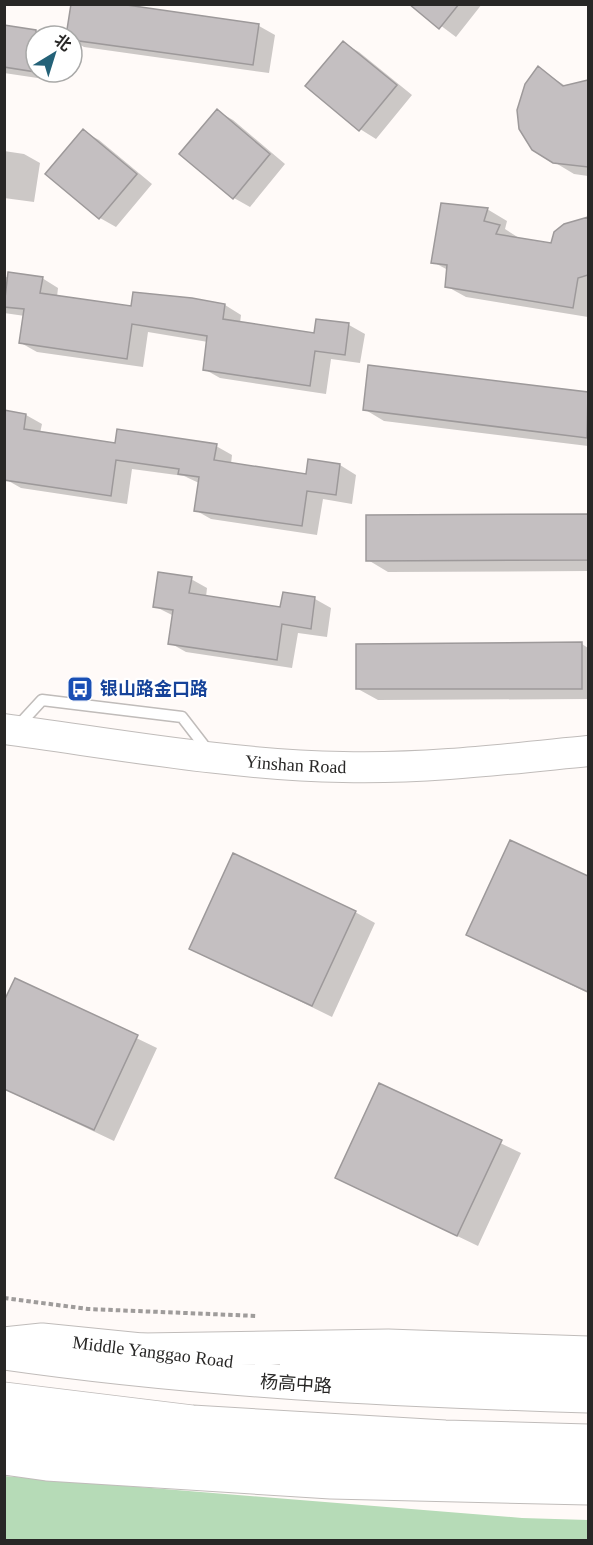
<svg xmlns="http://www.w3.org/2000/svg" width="593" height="1545" font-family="'Times New Roman','Noto Sans SC',serif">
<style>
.green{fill:#b6dbb7}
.shadow{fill:#0003}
.building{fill:#c4bfc1;stroke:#9d999a;stroke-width:1.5}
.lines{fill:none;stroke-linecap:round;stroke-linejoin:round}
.lane-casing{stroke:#c0bcba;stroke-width:13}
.secondary-casing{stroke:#c0bcba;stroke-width:32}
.primary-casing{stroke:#c0bcba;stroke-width:35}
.highway-casing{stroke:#c0bcba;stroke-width:35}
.path{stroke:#9f9c9b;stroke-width:4;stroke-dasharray:4.5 3;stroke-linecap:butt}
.lane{stroke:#fff;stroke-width:10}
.secondary{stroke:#fff;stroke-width:30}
.primary{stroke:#fff;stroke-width:33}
.highway{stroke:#fff;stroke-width:33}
.labels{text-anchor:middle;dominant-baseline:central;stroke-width:4.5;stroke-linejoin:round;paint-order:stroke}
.transit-label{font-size:18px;font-weight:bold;fill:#164399;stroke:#fff;text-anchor:start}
.street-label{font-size:18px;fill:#282726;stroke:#fff}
</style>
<rect width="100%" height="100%" fill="#fffaf8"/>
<!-- green -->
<path class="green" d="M4 1476 522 1518 588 1520V1540H5Z"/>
<!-- shadow -->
<path class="shadow" d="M109 4 259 26 275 35 269 73 84 47 72 40V36H68Z
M412 4H482L456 37Z
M4 27 40 32 47 36H36V72H52L51 80 4 73Z
M343 43 359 52 412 95 376 139 360 129Z
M538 68 567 87 588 82V176L574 174 554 162Z
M217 111 233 120 285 164 250 207 234 198Z
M83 131 99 140 152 184 116 227 100 218Z
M4 151 24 154 40 163 34 202 4 198Z
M487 209 507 221 505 229 519 238 552 245 580 221 588 223V317L466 297 446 286 448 270 433 262Z
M4 277 42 278 58 288 57 297 133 308 191 300 225 305 241 315 240 323 315 334 349 325 365 334 360 363 331 359 326 394 220 378 204 369 208 342 148 332 143 367 37 352 21 343 25 316 4 313Z
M369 366 588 393V446L384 421 364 409Z
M26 415 42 424 40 433 116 444 216 446 232 455 231 464 307 475 340 465 356 475 352 504 323 499 317 535 211 519 195 510 199 483 184 476 132 469 127 504 21 488 5 479Z
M588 516V571L388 572 368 560 367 517Z
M191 579 207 588 206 597 282 608 315 599 331 608 327 637 298 633 292 668 186 652 170 643 174 616 154 606Z
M582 644 588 648V699L378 700 358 689Z
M511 842 588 878V993L468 935Z
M355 912 375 923 332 1017 191 948Z
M16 980 157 1048 114 1141 4 1089V1004Z
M380 1085 521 1153 478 1246 337 1178Z"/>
<!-- building -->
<path class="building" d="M71 4H120L259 24 253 65 72 40V36H66Z
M409 4H459L439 29Z
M4 25 36 30V72L4 67Z
M343 41 397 85 359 131 305 86Z
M538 66 563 86 588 80V167L553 163 532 150 519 129 517 110 525 84Z
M217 109 270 154 233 199 179 154Z
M83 129 137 174 99 219 45 174Z
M441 203 488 208 484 221 500 225 496 234 551 243 554 232 564 224 588 217V275L578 278 573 308 445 287 447 265 431 263Z
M8 272 43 277 40 293 131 306 133 292 192 298 225 304 223 319 314 333 316 319 349 323 345 355 315 351 310 386 203 370 207 336 132 324 127 359 19 343 24 309 4 307Z
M368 365 588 392 587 438 363 410Z
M4 410 26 414 24 429 115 443 117 429 217 444 214 460 306 474 308 459 340 464 336 495 307 491 302 526 194 511 199 477 178 474 179 469 116 460 111 496 4 480Z
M588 514V560L366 561V515Z
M158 572 192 577 189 593 280 607 283 592 315 597 311 629 282 624 277 660 168 644 173 610 153 607Z
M582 642V689H356V644Z
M510 840 588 876V992L466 935Z
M233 853 356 911 312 1006 189 949Z
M15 978 138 1035 94 1130 4 1089V1001Z
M379 1083 502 1140 457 1236 335 1178Z"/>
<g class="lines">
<!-- lane casing -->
<g class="lane-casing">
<path id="lane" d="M18 726 42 700 182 717 209 752"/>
</g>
<!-- secondary casing -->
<g class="secondary-casing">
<g id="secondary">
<path id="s1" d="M4 729C116 744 230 765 343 767 426 769 507 759 588 751"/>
</g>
</g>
<!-- primary casing -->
<g class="primary-casing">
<path id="primary" d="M4 1344 42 1340 171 1353
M296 1368 588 1375
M4 1430 116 1445 323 1461 588 1466"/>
</g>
<!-- highway casing -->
<g class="highway-casing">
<path id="highway" d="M143 1350 388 1346 588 1353
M4 1353C198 1381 393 1390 588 1396
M4 1399 192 1422 445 1437 588 1441
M4 1458 47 1464 331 1482 588 1488"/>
</g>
<!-- path -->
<path class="path" d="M4 1298 88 1309 258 1316"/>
<!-- lane -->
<use href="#lane" class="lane"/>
<!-- secondary -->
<use href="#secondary" class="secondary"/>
<!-- primary -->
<use href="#primary" class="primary"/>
<!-- highway -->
<use href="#highway" class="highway"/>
</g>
<!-- icons -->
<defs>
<g id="bus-square" transform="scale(1.35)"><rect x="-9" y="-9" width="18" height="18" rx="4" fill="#1a4fb4" stroke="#fff"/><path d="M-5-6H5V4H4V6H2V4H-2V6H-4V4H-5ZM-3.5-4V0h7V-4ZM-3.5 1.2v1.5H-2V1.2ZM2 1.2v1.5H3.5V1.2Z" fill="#fff"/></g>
</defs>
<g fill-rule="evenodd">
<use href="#bus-square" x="80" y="689"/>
</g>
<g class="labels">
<!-- transit labels -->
<g class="transit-label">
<text x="100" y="689">银山路金口路</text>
</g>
<!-- street labels -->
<g class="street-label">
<text stroke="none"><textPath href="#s1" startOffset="294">Yinshan Road</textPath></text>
<text transform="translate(153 1352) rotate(7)">Middle Yanggao Road</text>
<text transform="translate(296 1384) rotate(4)">杨高中路</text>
</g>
</g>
<!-- border -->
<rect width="593" height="1545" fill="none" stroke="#282726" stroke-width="12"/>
<!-- north arrow -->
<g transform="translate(54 54) rotate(38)"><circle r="28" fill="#ffffff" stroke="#a9a9a8" stroke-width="1.5"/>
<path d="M0-4.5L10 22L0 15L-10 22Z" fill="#246278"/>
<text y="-9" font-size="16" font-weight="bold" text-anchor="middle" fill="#282726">北</text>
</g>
</svg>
